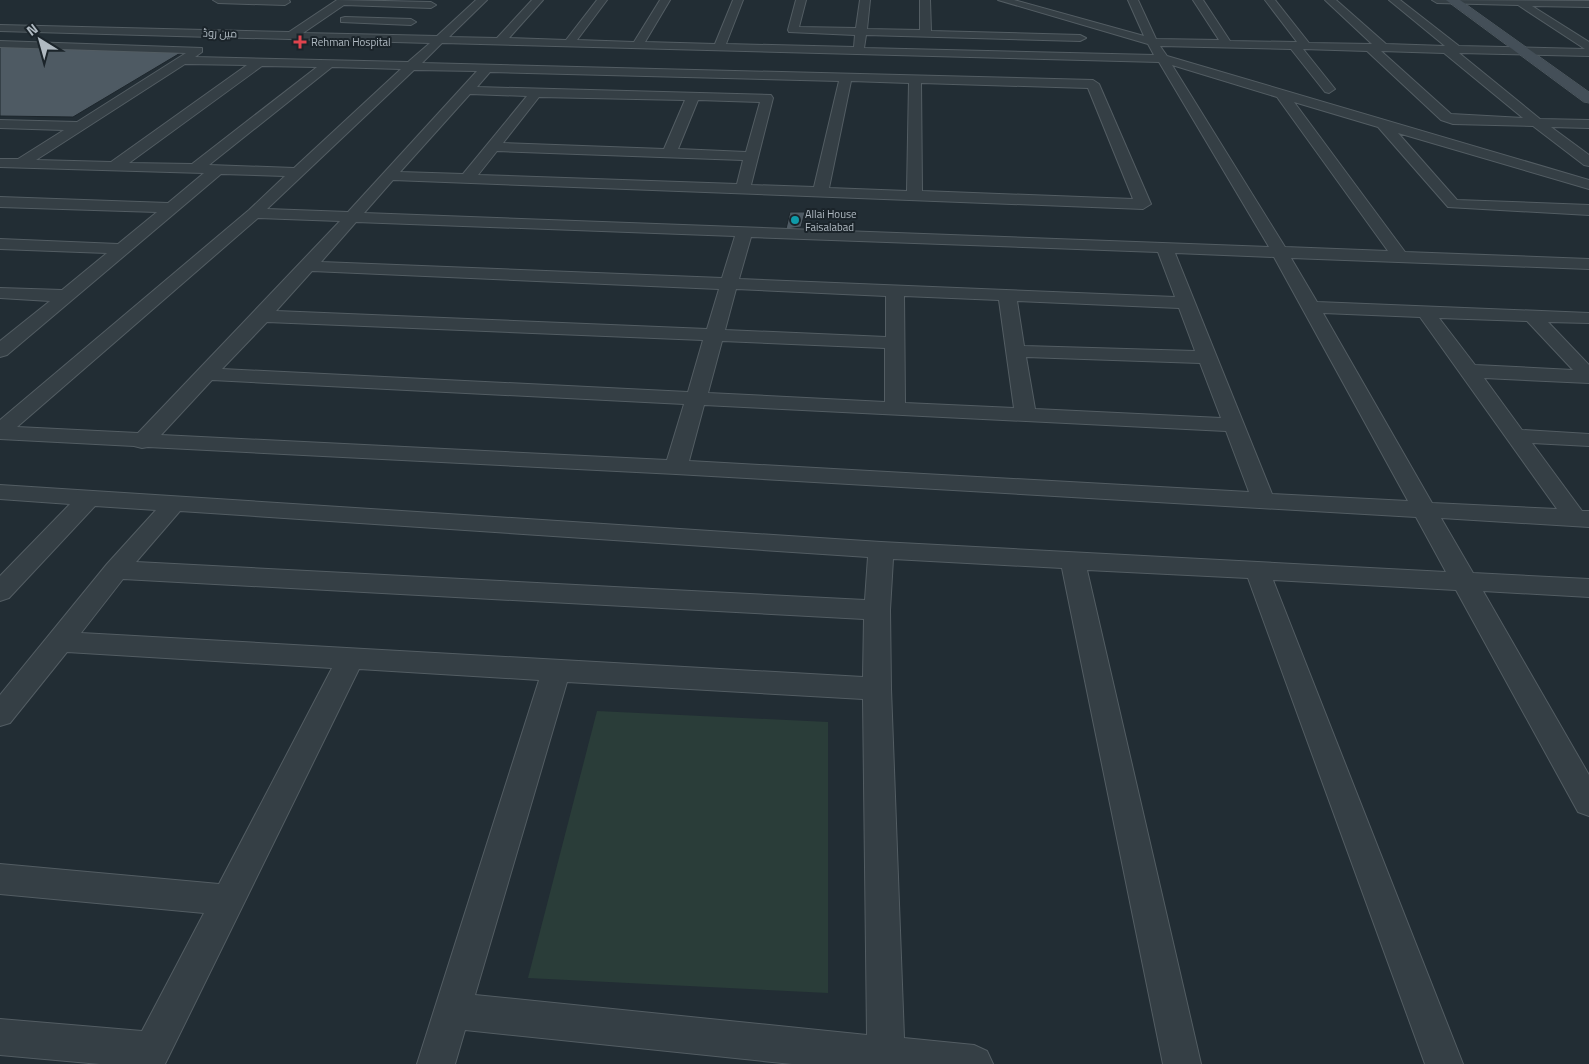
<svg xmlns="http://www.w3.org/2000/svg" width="1589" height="1064" font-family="'Titillium Web',Cairo,sans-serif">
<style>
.green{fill:#2a3d39}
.building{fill:#4e5a63;stroke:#1d262c}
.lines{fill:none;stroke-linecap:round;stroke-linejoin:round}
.minor-casing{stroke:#535d63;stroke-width:2}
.secondary-casing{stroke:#535d63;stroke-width:1}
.minor{fill:#353f45;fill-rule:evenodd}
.secondary{fill:#444f58;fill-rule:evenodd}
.health-dot{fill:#e0444e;stroke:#1b242a;stroke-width:2}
.culture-dot{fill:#0f9aa8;stroke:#1b242a;stroke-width:2}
.labels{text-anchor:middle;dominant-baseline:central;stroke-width:4;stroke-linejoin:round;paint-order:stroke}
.far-street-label{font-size:11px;fill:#b0bac2;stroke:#1b242a}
.far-poi-label{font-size:11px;fill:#b0bac2;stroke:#1b242a;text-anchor:start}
</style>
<rect width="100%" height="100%" fill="#222d34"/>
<!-- green -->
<path class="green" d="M597 711 828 722V993L528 978Z"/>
<!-- building -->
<path class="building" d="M0 46 182 52 73 117 0 116Z
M790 212H805L801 227 786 229Z"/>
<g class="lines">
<!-- minor casing -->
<g class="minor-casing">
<path id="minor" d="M213 0H289L290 2 285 5 218 3Z
M337 0 431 2 436 5 431 8 344 5 303 33 437 36 476 0H487L449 37 497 38 532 0H543L509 38 566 40 597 0H607L577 40 634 42 660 0H670L645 42 715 44 733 0H743L726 44 854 47 855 35 789 32 788 30 796 0H806L799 27 856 28 860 0H870L867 29 920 30V0H930L931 31 1080 35 1086 38 1080 41 866 35 864 48 1154 55 1148 44 998 0H1014L1144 36 1128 0H1138L1156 39 1219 40 1193 0H1203L1230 41 1297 42 1265 0H1275L1309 43 1372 44 1325 0H1336L1386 44 1445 46 1389 0H1400L1459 46 1585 49 1518 5 1437 3 1432 0 1589 1V7L1532 6 1589 42V56L1459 53 1540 119 1589 120V128L1551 127 1589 155V166L1584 165 1533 126 1453 124 1441 120 1367 51 1303 49 1335 89 1329 93 1325 92 1291 49 1160 46 1167 56 1589 180V189L1398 133 1457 200 1589 205V215L1448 207 1378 127 1294 102 1405 252 1589 259V269L1291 258 1317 302 1589 313V323L1548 322 1589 365V383L1484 378 1522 430 1589 434V446L1532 443 1582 511H1589V527L1441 518 1473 573 1589 579V597L1483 591 1589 775V816L1578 812 1456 590 1273 580 1463 1064H1425L1248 578 1087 570 1201 1064H1163L1062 568 893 559 890 610 891 689 904 1038 974 1045 987 1051 993 1064H792L465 1030 455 1064H417L539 680 359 669 165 1064H100L0 1055V1019L142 1031 204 913 0 894V864L219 884 332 668 67 652 10 723 0 726V695L107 564 156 510 95 506 9 598 0 601V576L70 504 0 499V485L881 542 1446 572 1416 517 676 474 148 447 142 448 134 446 0 439V420L249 210 285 176 221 174 7 355 0 357V341L50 301 0 298V288L62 290 107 253 0 249V239L118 244 157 212 0 207V197L168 203 204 173 0 167V159H18L64 130 0 128V120L77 122 186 53 0 47V41L202 48V52L195 57 408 62 430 43 0 31V25L289 32ZM442 43 1159 62 1269 247 364 213 393 180 1143 209 1151 204 1099 84 1093 80 422 63ZM1381 51 1444 53 1523 118 1451 114ZM185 64 247 65 111 162 36 160ZM1172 65 1277 97 1388 251 1285 247ZM262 66 317 67 192 164 129 163ZM332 67 401 69 294 168 209 165ZM414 70 477 71 348 212 267 209ZM490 72 839 81 814 187 751 185 773 98 771 95 477 87ZM851 81 909 83 907 191 829 188ZM921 83 1088 88 1133 199 922 191ZM470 94 527 96 463 174 400 172ZM539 97 685 100 664 149 503 143ZM698 100 760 102 746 152 678 149ZM497 151 743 160 737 184 478 175ZM258 218 340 221 138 433 17 427ZM356 222 735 236 722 278 321 262ZM751 237 1158 252 1175 297 739 279ZM1175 253 1274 257 1408 501 1272 494ZM312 271 719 289 707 329 276 311ZM736 289 886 296V337L725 330ZM904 296 999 300 1014 408 905 403ZM1017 301 1179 308 1195 351 1024 346ZM1323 313 1420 317 1557 509 1432 503ZM1439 318 1527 321 1573 370 1475 365ZM267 322 703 340 688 392 222 369ZM722 341 885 348V402L708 393ZM1026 357 1200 363 1221 418 1035 409ZM212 380 684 404 667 460 161 435ZM704 405 1226 431 1249 492 689 461ZM180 511 868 557 865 600 136 562ZM123 579 864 619 863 677 81 633ZM567 682 863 699 867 1035 475 995Z
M345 17 411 19 416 22 411 25 341 22V18Z"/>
</g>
<!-- secondary casing -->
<g class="secondary-casing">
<path id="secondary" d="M1446 0H1460L1589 92V103L1584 102Z"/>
</g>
<!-- minor -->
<use href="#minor" class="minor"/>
<!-- secondary -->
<use href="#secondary" class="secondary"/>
</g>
<!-- markers -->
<path class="health-dot" d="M297.5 34.5h5v5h5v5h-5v5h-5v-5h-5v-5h5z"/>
<circle class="culture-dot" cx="795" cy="220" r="5"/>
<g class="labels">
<!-- far-street labels -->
<g class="far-street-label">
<text transform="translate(220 33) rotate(2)">مین روڈ</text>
</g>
<!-- far-poi labels -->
<g class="far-poi-label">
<text x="311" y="42">Rehman Hospital</text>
<text x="805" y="214">Allai House<tspan x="805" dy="13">Faisalabad</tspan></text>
</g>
</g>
<!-- north arrow -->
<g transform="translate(40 40) rotate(323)" stroke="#1b242a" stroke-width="4" paint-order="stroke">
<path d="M0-4L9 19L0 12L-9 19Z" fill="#b0bac2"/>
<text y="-8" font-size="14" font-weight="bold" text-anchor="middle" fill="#b0bac2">N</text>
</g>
</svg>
